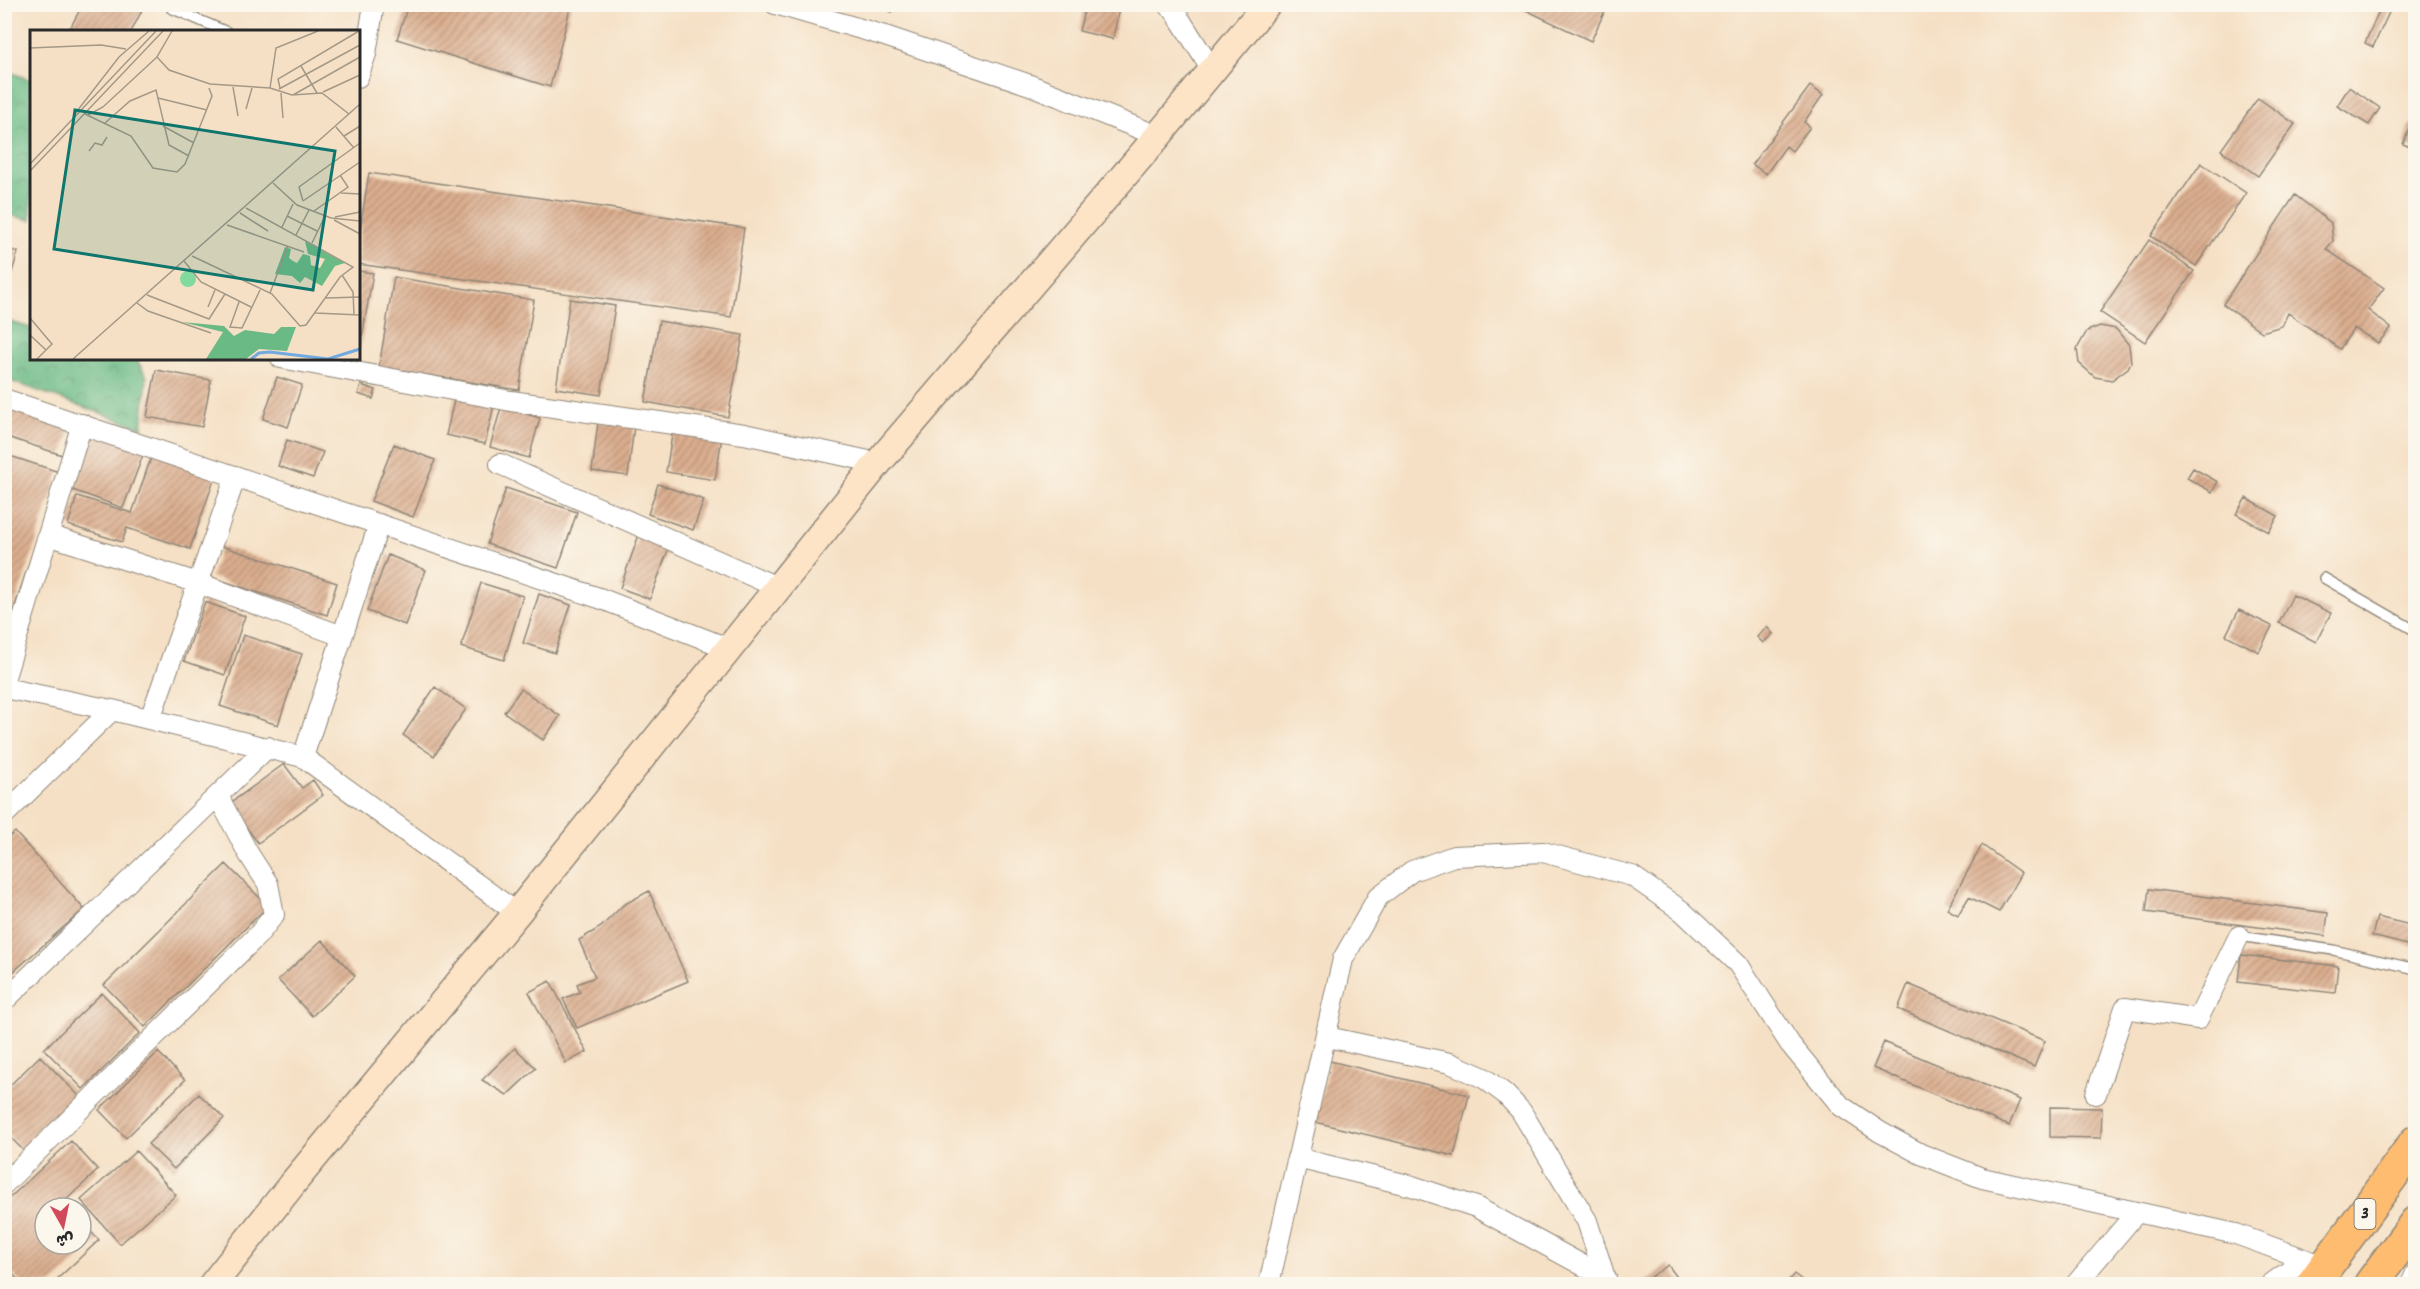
<svg xmlns="http://www.w3.org/2000/svg" width="2420" height="1289" font-family="Dekko,'Playpen Sans Arabic',sans-serif">
<style>
.forest{fill:url(#forest-crowns);stroke:#4a7258;stroke-width:1.5}
.building{fill:url(#building-hatch)}
.lines{fill:none;stroke-linecap:round;stroke-linejoin:round}
.lane-casing{stroke:#908678;stroke-width:12}
.street-casing{stroke:#908678;stroke-width:22}
.secondary-casing{stroke:#908678;stroke-width:30}
.highway-casing{stroke:#908678;stroke-width:36}
.lane{stroke:#fff;stroke-width:9}
.street{stroke:#fff;stroke-width:20}
.secondary{stroke:#fee4c6;stroke-width:27}
.highway{stroke:#fdbc70;stroke-width:33}
.labels{text-anchor:middle;dominant-baseline:central;stroke-width:6;stroke-linejoin:round;paint-order:stroke}
.shield{fill:#fbf7ec;stroke:#696865;stroke-width:1.5}
.shield-label{font-size:18px;font-weight:bold;fill:#2b2b2b}
.inset-river{fill:none;stroke:#71a9e0;stroke-width:3}
.inset-road{fill:none;stroke:#a49887;stroke-width:1.5}
.view{fill:#0f766e;fill-opacity:0.15;stroke:#0f766e;stroke-width:3}
.inset-edge{fill:none;stroke:#2b2b2b;stroke-width:3}
</style>
<defs>
<pattern id="forest-crowns" width="20" height="18" patternUnits="userSpaceOnUse" patternTransform="scale(1.5)"><rect width="20" height="18" fill="#6aba85"/><path d="M2 6a3 3 0 1 1 6 0M12 15a3 3 0 1 1 6 0" fill="none" stroke="#57976d"/></pattern>
<pattern id="building-hatch" width="6" height="6" patternUnits="userSpaceOnUse" patternTransform="scale(1.5)"><rect width="6" height="6" fill="#dbae8f"/><path d="M-1 1l2-2M0 6l6-6M5 7l2-2" fill="none" stroke="#b28e75"/></pattern>
</defs>
<rect width="100%" height="100%" fill="#fbf7ec"/>
<filter id="ink" filterUnits="userSpaceOnUse"><feTurbulence type="fractalNoise" baseFrequency=".0167" numOctaves="2"/><feDisplacementMap in="SourceGraphic" scale="12" xChannelSelector="R" yChannelSelector="G"/><feConvolveMatrix kernelMatrix="1 2 1 2 8 2 1 2 1" color-interpolation-filters="sRGB"/></filter>
<filter id="wash" filterUnits="userSpaceOnUse"><feTurbulence type="fractalNoise" baseFrequency=".008" numOctaves="4" result="noise"/><feDisplacementMap in="SourceGraphic" scale="24" xChannelSelector="R" yChannelSelector="G"/><feGaussianBlur stdDeviation="1.35" result="paint"/><feColorMatrix in="noise" values="0 0 0 0 0 0 0 0 0 0 0 0 0 0 0 0 0 1.4 0 .05"/><feComposite in="paint" operator="in"/></filter>
<g filter="url(#wash)">
<rect width="100%" height="100%" fill="#f5e0c5"/>
<!-- forest -->
<path class="forest" d="M4 70 31 80V220L5 214Z
M4 320 31 328 32 358 136 359 147 377 142 428 5 379Z"/>
<g id="blocks">
<!-- building -->
<path class="building" d="M83 4H145L131 32H68Z
M870 4H895L892 12Z
M1086 4H1120L1113 39 1079 31Z
M1513 4H1608L1591 41Z
M2382 4H2393L2373 47 2365 43Z
M408 5H571L550 87 397 39Z
M1810 86 1823 95 1804 122 1810 127 1792 151 1786 146 1766 174 1752 164Z
M2349 87 2380 108 2369 125 2337 106Z
M2258 98 2295 124 2258 176 2221 150Z
M2411 123 2415 125V149L2403 144Z
M2201 163 2246 193 2196 266 2151 236Z
M369 173 744 228 731 317 358 264V242Z
M2295 195 2331 223 2333 241 2326 249 2384 288 2368 310 2391 328 2378 343 2354 328 2340 349 2288 313 2282 326 2262 332 2223 304Z
M2149 240 2194 271 2145 342 2100 312Z
M5 248 18 252 5 296Z
M358 271 373 273 360 349H358Z
M394 277 534 300 519 390 379 367Z
M570 299 615 306 601 395 556 388Z
M659 321 743 335 728 417 645 402Z
M2100 326 2116 329 2129 345 2131 362 2128 368 2112 380 2095 377 2079 363 2077 349 2087 331Z
M156 370 211 380 202 427 147 417Z
M277 377 302 385 288 427 263 419Z
M361 385 376 390 373 399 358 394Z
M455 396 494 405 485 444 446 435Z
M4 406 71 428 62 455 4 436Z
M501 407 540 418 529 458 490 447Z
M598 422 634 426 628 476 592 471Z
M673 429 722 437 715 480 666 472Z
M91 431 145 450 123 508 70 489Z
M287 440 323 452 313 478 278 466Z
M394 444 435 460 413 517 371 501Z
M153 452 216 474 190 549 127 528 122 542 68 525 77 496 132 513Z
M4 454 59 472 5 636H4Z
M2193 468 2218 482 2212 492 2187 478Z
M658 484 704 500 693 530 648 514Z
M506 488 577 512 558 568 487 544Z
M2246 498 2278 516 2269 532 2236 514Z
M640 532 671 542 650 599 620 588Z
M221 546 337 583 327 615 211 577Z
M388 555 426 570 405 625 367 611Z
M481 583 523 596 504 660 461 647Z
M539 594 571 605 555 653 523 643Z
M2293 595 2331 613 2316 642 2279 623Z
M205 602 245 616 225 675 184 661Z
M2239 610 2272 626 2259 652 2226 635Z
M1767 627 1773 634 1763 643 1757 637Z
M243 635 302 654 278 725 220 706Z
M435 687 466 709 434 756 403 735Z
M521 689 560 716 543 740 504 712Z
M284 764 302 788 313 780 323 795 258 843 229 804Z
M15 832 84 909 4 980V841Z
M1982 845 2021 873 1999 912 1969 897 1958 915 1947 909Z
M226 864 268 906 145 1027 104 985Z
M2149 889 2328 913 2325 936 2146 912Z
M649 891 688 981 577 1028 563 999 580 992 577 984 595 977 579 940 601 927 623 905Z
M2377 917 2415 926V947L2372 936Z
M322 940 355 976 312 1016 278 980Z
M2241 955 2338 966 2335 993 2238 982Z
M550 981 587 1052 566 1063 529 992Z
M1908 984 2045 1041 2034 1067 1898 1009Z
M102 993 140 1033 83 1089 44 1049Z
M1884 1042 2020 1100 2009 1126 1873 1068Z
M515 1048 536 1068 507 1095 482 1080Z
M158 1052 185 1080 126 1138 99 1110Z
M40 1056 81 1098 25 1152 4 1131V1091Z
M1330 1061 1469 1095 1454 1156 1315 1122Z
M199 1094 224 1118 174 1169 148 1144Z
M2050 1107 2102 1108 2101 1138 2050 1137Z
M71 1141 98 1170 63 1203 68 1208H45V1244H81V1222L99 1240 52 1284H22L4 1265V1203Z
M136 1151 176 1195 120 1244 81 1200Z
M1668 1265 1682 1284H1648L1645 1281Z
M1794 1274 1807 1284H1785Z"/>
</g>
</g>
<g filter="url(#ink)">
<use href="#blocks" fill-opacity="0" stroke="#908678" stroke-width="1.5"/>
<g class="lines">
<!-- lane casing -->
<g class="lane-casing">
<path id="lane" d="M171 8 227 32
M2324 578 2416 631
M2239 936 2333 950 2416 969"/>
</g>
<!-- street casing -->
<g class="street-casing">
<path id="street" d="M775 4 885 36 1030 85 1158 136
M1167 4 1174 10 1212 70
M358 77 366 54 374 4
M281 358 511 401 744 434 878 463
M4 399 602 599 730 649
M500 464 779 588
M48 535 198 583 342 636
M4 680 82 424
M4 688 112 710 303 757 517 913
M150 719 236 476
M303 757 379 524
M4 815 112 710
M4 1001 268 747
M1327 1037 1450 1063 1484 1078 1505 1094 1521 1111 1587 1221 1607 1284
M2096 1094 2125 1008 2198 1019 2239 936
M1297 1158 1412 1186 1476 1207 1606 1278
M4 1184 258 935 274 915 268 884 248 853 218 796
M1269 1284 1343 959 1378 897 1412 871 1454 856 1543 852 1632 876 1682 911 1738 964 1790 1044 1841 1106 1880 1132 1921 1154 1982 1178 2236 1234 2326 1267
M2076 1284 2137 1212
M2271 1284 2305 1260
M2411 1284 2416 1273"/>
</g>
<!-- secondary casing -->
<g class="secondary-casing">
<path id="secondary" d="M213 1284 293 1183 517 913 878 463 1158 136 1267 4"/>
</g>
<!-- highway casing -->
<g class="highway-casing">
<path id="highway" d="M2313 1284 2416 1142
M2371 1284 2416 1223"/>
</g>
<!-- lane -->
<use href="#lane" class="lane"/>
<!-- street -->
<use href="#street" class="street"/>
<!-- secondary -->
<use href="#secondary" class="secondary"/>
<!-- highway -->
<use href="#highway" class="highway"/>
</g>
</g>
<g class="labels">
<!-- shield labels -->
<rect class="shield" x="2354.5" y="1199" width="21" height="30" rx="4.5"/>
<g class="shield-label">
<text x="2365" y="1214">3</text>
</g>
</g>
<!-- overview -->
<g transform="translate(30 30)">
<rect width="330" height="330" fill="#f5e0c5"/>
<path d="M275 211 315 233 305 236 292 256 275 247 270 253 262 246 245 244 255 217 261 219 259 228 263 231 267 233 273 224 280 226 281 235 290 238 295 229 278 224ZM152 292 194 296 204 306 215 300 244 304 251 297H266L257 321 229 319 216 329H176L193 302Z" fill="#6aba85"/>
<path d="M150 249a8 8 0 1 1 16 0a8 8 0 1 1-16 0Z" fill="#83da9e"/>
<path class="inset-river" d="M221 329 229 323 240 322 298 329 330 319"/>
<path class="inset-road" d="M142 1 127 27 139 40 180 54 240 58 262 65 292 63 319 84M0 18 71 15 96 19M271 36 287 63M203 57 208 86M240 58 246 18 288 1M250 58 248 49 329 1M249 59 330 15M293 62 330 45M251 63 253 88M263 65 330 27M128 68 177 80M216 79 222 58M55 84 101 106 123 138 147 142 155 134 182 66 179 58M44 85 89 27 119 1M58 85 73 77 127 27M75 93 100 71 126 60 139 115 159 126M133 96 164 113M306 97 324 118M314 106 330 96M59 121 65 113 72 115 77 107M0 134 126 1M0 141 133 1M243 153 267 175 301 188 330 191M311 163 330 164M273 171 269 157 330 113M273 171 330 132M284 181 318 157 310 145M210 183 238 201M257 186 287 201M305 187 330 182M304 190 330 204M197 195 274 222M252 197 263 174M266 205 279 180M282 213 295 186M162 226 242 264 270 296 276 295 310 247 323 237 216 178M154 231 171 252 221 277M312 245 323 262 324 285M240 263 258 216M117 265 179 289 195 264M296 268 330 267M209 272 200 297 212 298 230 260M107 273 118 281 181 303M178 277 185 260M285 283 330 285M0 288 22 314 7 329M0 305 16 320M43 329 330 74"/>
<path class="view" d="M45 80 305 121 283 260 24 219Z"/>
<rect width="330" height="330" class="inset-edge"/>
</g>
<!-- margin -->
<rect width="2420" height="1289" fill="none" stroke="#fbf7ec" stroke-width="24"/>
<!-- north arrow -->
<g transform="translate(63 1226) rotate(171)"><circle r="28" fill="#fbf7ec" stroke="#a8a59f" stroke-width="1.5"/>
<path d="M0-4.5L10 22L0 15L-10 22Z" fill="#d1495b"/>
<text y="-9" font-size="16" font-weight="bold" text-anchor="middle" fill="#2b2b2b">ش</text>
</g>
</svg>
